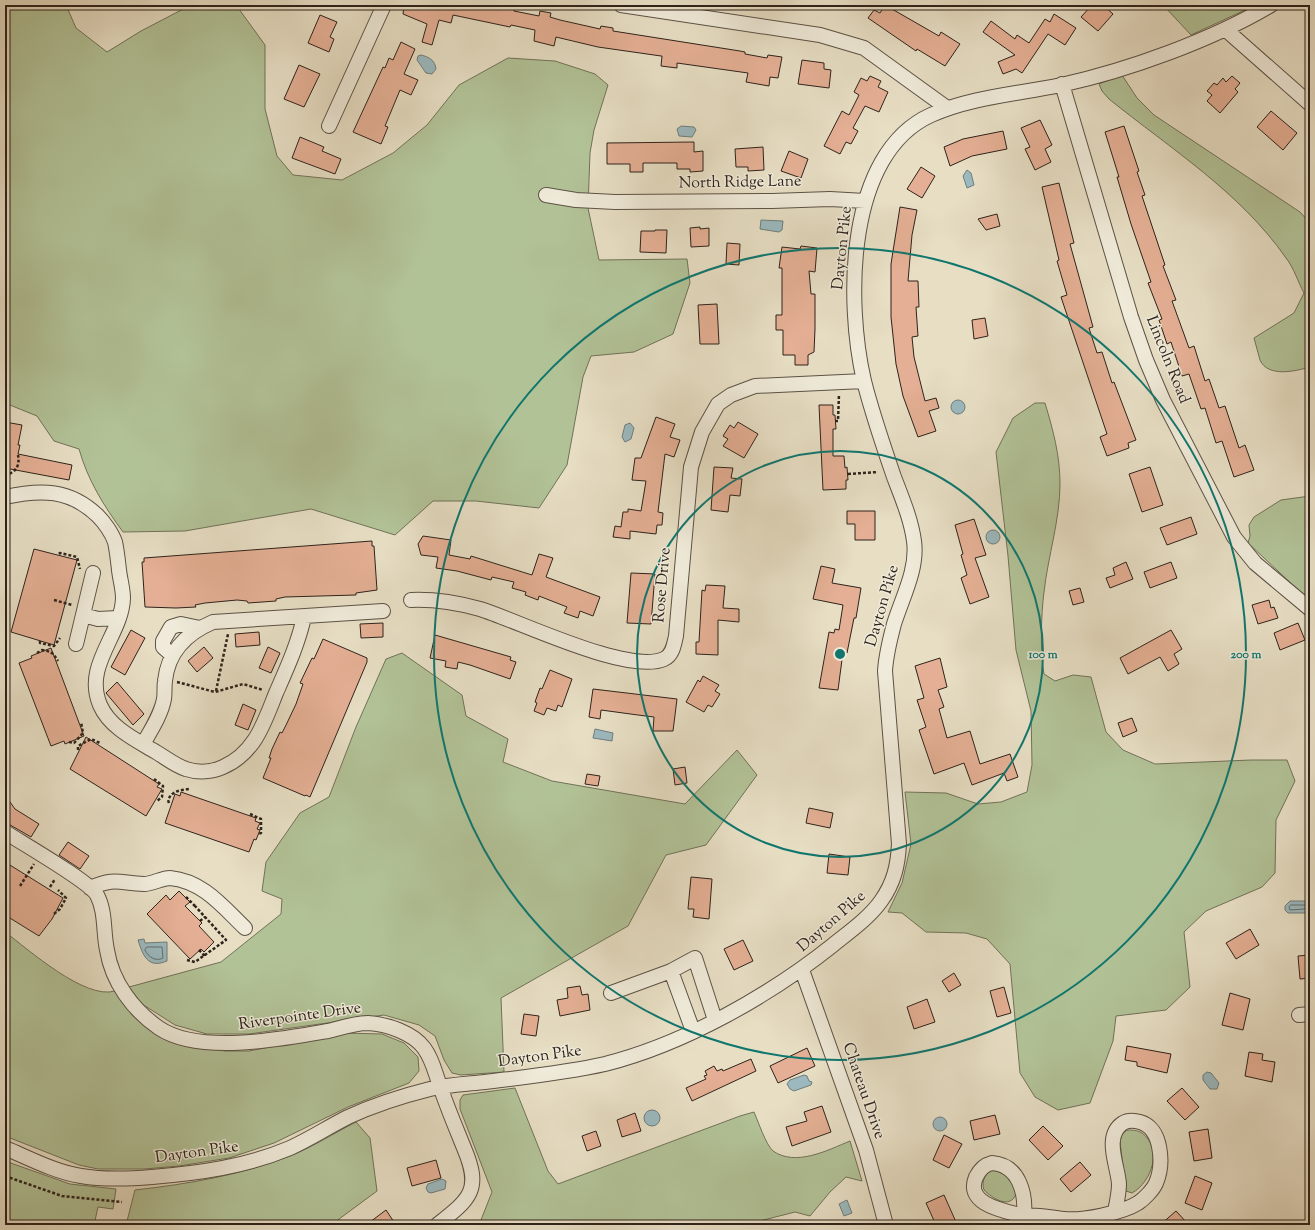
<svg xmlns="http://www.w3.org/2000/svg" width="1315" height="1230" font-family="'Sorts Mill Goudy',serif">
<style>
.green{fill:#b2c297;stroke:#707259}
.water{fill:#9bb9bf;stroke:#6f7d7d}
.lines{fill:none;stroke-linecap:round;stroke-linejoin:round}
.shore{stroke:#646e6d;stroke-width:1}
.building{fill:#e4af94;stroke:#2e231b}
.minor-casing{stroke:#5c5245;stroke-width:16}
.path{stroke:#2e231b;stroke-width:2.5;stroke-dasharray:3 2;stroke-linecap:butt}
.minor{stroke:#efead9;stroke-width:14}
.ring{fill:none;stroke:#0f766e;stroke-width:2}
.labels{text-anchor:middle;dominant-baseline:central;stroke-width:3;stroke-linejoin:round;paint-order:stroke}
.street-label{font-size:16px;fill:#2e231b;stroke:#efead9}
.centre{fill:#0f766e;stroke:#efead9;stroke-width:2}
.ring-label{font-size:12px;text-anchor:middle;font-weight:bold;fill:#0f766e;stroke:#efead9;stroke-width:3;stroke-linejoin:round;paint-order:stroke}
</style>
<rect width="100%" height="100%" fill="#e7dec4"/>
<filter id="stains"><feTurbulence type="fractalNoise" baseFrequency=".005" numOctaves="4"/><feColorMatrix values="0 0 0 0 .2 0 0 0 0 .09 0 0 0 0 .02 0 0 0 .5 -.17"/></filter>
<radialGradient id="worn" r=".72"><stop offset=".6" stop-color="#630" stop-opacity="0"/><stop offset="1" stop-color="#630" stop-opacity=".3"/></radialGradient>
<!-- green -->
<path class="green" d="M5 5H66L76 28 107 52 141 31 191 5H236L265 45V109L277 156 293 175 342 180 393 153 427 125 459 85 508 58 555 61 595 74 608 85 594 130 590 153 588 208 599 260 687 259 690 283 673 334 634 352 591 356 583 377 567 465 539 508 476 501H433L395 535 311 509 185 531 123 532C104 506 88 481 79 449L54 441 37 416 5 403Z
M1163 5H1256L1191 35Z
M1122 75 1137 98 1154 115 1300 212 1310 223V367C1296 371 1268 378 1260 360 1258 353 1256 345 1254 338L1294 313 1304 293C1298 282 1294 268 1286 258 1240 192 1171 149 1109 99L1102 91 1099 84Z
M1035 403H1045C1053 430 1060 455 1060 484 1060 520 1048 556 1044 592 1041 615 1040 652 1044 674L1055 681 1073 675 1091 677 1106 732 1123 750 1155 764 1251 760H1287L1295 781 1276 820 1275 873 1262 887 1206 911 1184 932 1190 987 1166 1010 1116 1016 1113 1041 1090 1103 1058 1110 1035 1097 1020 1073 1010 964 987 939 966 933 926 932 902 913 888 912 902 883 911 844 905 792 946 793 978 804 1001 802 1027 792 1032 765 1031 711 1016 650 1008 556 996 452 1013 418Z
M1310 496V601L1248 543 1250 536 1249 525 1254 517 1281 500Z
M402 653 462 695 466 716 508 739 503 762 552 781 685 804 737 750 757 775 706 845 666 855 628 926 501 998 504 1072 461 1075 452 1073 444 1060 435 1036 419 1025 384 1015 249 1034H207L175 1025 142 1004 129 987 221 962 281 914 282 899 262 891 266 862 300 813 329 797 356 727 386 659Z
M5 932C29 950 85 1000 115 991L133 1016 155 1034 177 1043 225 1051H249L342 1033 382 1034 404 1043 418 1057 419 1071 409 1083 348 1107 274 1143 229 1158 179 1166 144 1169H98L79 1165 5 1136Z
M515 1088 548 1171 558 1184 740 1116 754 1112C758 1121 766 1145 773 1151 796 1167 828 1150 850 1141L862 1181 846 1177 830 1192 810 1216 795 1212 744 1225H479L492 1192 460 1109V1100L463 1095Z
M356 1122 370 1138 377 1191 331 1225H126L135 1190C188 1184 241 1175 290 1156 313 1147 334 1133 356 1122Z
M1127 1130C1131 1130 1138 1130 1142 1133 1163 1148 1152 1182 1132 1193L1126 1191 1120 1142 1122 1134Z
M5 1161 70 1184 116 1189 113 1209 98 1207 94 1225H5Z
M994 1169C1007 1171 1013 1183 1016 1194 1010 1210 992 1198 984 1190 981 1181 985 1173 994 1169Z"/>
<!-- water -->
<path class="water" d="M421 55C429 57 435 60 436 69L432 74 426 73 417 60 418 56Z
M681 126 694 127 696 130 692 137 679 136 677 129Z
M967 170 971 173 974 185 967 188 963 176Z
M761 220 783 221 782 230 779 232 760 229Z
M951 407a7 7 0 1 1 14 0a7 7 0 1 1-14 0Z
M630 423 634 428 631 439 625 442 622 437 625 425Z
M986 537a7 7 0 1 1 14 0a7 7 0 1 1-14 0Z
M595 729 613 733 612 741 593 738Z
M1290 901H1306L1310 904V909L1306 913H1288L1285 910V906Z
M144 939 145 943 167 942V961C148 969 143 956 138 940Z
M1207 1072 1211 1073 1219 1083 1217 1089H1210L1203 1080V1075Z
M804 1075 807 1076 809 1081 812 1082 811 1085 794 1091 790 1089 787 1084 790 1080Z
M644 1118a8 8 0 1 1 16 0a8 8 0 1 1-16 0Z
M933 1124a7 7 0 1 1 14 0a7 7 0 1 1-14 0Z
M442 1179 446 1181 445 1189 431 1193 428 1192 426 1188 428 1184Z
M847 1200 852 1213 844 1216 839 1204Z"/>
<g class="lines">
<!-- shore -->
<path class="shore" d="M1291 905H1305L1306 907 1304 909 1290 910 1289 907Z
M147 947H162L163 958C156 962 148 957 145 950Z"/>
</g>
<!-- building -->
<path class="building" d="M404 5H502L515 8 514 11 539 16 540 11 551 13 550 17 560 20 600 29 601 26 613 28V31L740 51 745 52V54L767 58 768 55 782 57 778 78 770 77 769 86 746 82 748 73 677 63V68L661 66 662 56H661L598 47 556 37 554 46 534 41 535 30 511 25 510 27 453 15 451 23 439 20 432 45 422 42 427 24 403 14Z
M885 5 939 36 941 32 960 44 945 66 917 49 916 51 868 18 874 10 880 13Z
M1092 5H1103L1113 14 1098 31 1081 17Z
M1054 14 1076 28 1065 45 1048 34 1022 73 1016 69 1003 74 998 62 1015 55 983 32 991 21 1015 39 1017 35 1029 43 1045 19 1050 22Z
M320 15 337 22 330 37 334 39 329 52 308 43Z
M401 42 415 49 404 74 418 80 411 95 400 90 385 126 388 127 381 144 353 132 383 67 385 68 389 58 393 60Z
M802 60 824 63V69L831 70 829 88 798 84Z
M299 65 320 74 304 107 284 99Z
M870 76 881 81 878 87 888 92 879 112 865 106 853 128 858 131 851 144 846 142 840 154 824 146 842 111 849 115 859 95 854 92 861 78 867 81Z
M1232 76 1240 83 1235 89 1238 92 1220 113 1207 101 1212 95 1207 91 1214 83 1217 85 1223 78 1226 82Z
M1271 111 1297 133 1283 150 1257 127Z
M1040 120 1052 145 1045 149 1051 162 1035 170 1025 149 1030 147 1021 128Z
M1124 126 1139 171 1137 172 1145 195 1142 196 1165 265 1163 266 1176 300 1172 301 1189 348 1194 346 1205 381 1209 379 1219 408 1225 406 1239 448 1245 445 1254 470 1234 477 1222 441 1216 443 1205 408 1201 409 1189 374 1182 376 1171 342 1167 344 1159 320 1162 319 1148 283 1151 282 1131 224 1117 177H1119L1105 132Z
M1003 131 1007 149 972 156 950 166 944 147 963 139Z
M300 137 324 147 322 151 341 159 335 174 292 158Z
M694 142V152L703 151V171L690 172V169H677V163H643V172H630V164H607V143Z
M763 147 764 170 748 171V167H736L735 149Z
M789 151 808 159 801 178 781 171Z
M921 167 935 176 922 198 907 189Z
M1059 183 1074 243 1070 244 1093 327 1089 328 1097 353 1102 352 1112 383 1114 382 1136 440 1128 443 1129 448 1107 456 1100 437 1107 434 1061 297 1067 295 1057 261 1059 260 1042 187Z
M900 207 917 210 912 235 908 281H918L919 307H916L918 336 912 337 914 357 925 401 936 398 939 408 929 411 936 431 918 437 903 396 896 364 891 317V264Z
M997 214 1000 226 986 230 978 219Z
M700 227V229L709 228V246L691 247 690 228Z
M655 230H667L666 253 640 252 641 231H655Z
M727 243 740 244 739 265 726 264Z
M801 246 817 248 815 272 809 271 811 294H815V329L814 352 808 355V365H795V355H783V330H776V315H782V268H779L782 247 800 249Z
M717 304 719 344H700L698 305Z
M985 318 988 336 974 339 972 320Z
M819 405H833V415H835L836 429H833V456H844L845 468 847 467 848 480H846V489L823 490Z
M656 417 675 424 670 437 680 440 674 457 665 454 658 512 663 513 662 525H657L656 534 630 531V539L613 537 615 526 621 527 623 512H628V509L641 511 646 481 632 480 635 458H641Z
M5 422 22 425 18 445H20L18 454 72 465 69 480 5 468Z
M738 422 758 434 744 458 723 446 728 439 723 436 730 425 734 428Z
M714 467 733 468 731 478 742 479 740 496 730 495 728 512 711 510Z
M1150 467 1163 505 1142 512 1129 474Z
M847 511H875V540H855V524H847Z
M1191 517 1197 534 1167 545 1160 528Z
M974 519 986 555 975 558 989 597 970 604 961 578 967 575 961 555 963 554 955 525Z
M423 536 451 540 449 555 470 559 471 556 532 575 539 554 553 558 546 577 600 597 593 616 580 611 578 618 564 613 567 607 539 596 538 600 525 595 526 592 512 588 514 582 492 577 491 580 457 571 436 568 438 557 421 555 418 544Z
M372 541V546H374L377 590 356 593V595L285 597 276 599V601L248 603 247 601 237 600 205 603 195 605 196 607 176 608 145 607 142 562H144V558Z
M34 549 77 560 54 645 11 632Z
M1126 562 1133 579 1110 588 1106 578 1115 575 1113 568Z
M1171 562 1177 578 1150 588 1144 572Z
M821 566 835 569 832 583 861 588 856 618H854L847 653 843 652 838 690 819 688 829 632 834 633 835 629 839 630 843 605 813 599Z
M631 573 655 574 651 624 627 623Z
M706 585 725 586 723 608 739 609V622L718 620V655L696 654V642H699L702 590 705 591Z
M1080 588 1084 602 1073 605 1069 591Z
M1269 600 1271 608 1274 607 1278 618 1258 624 1252 605Z
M383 623V637L361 638 360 624Z
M1298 623 1305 640 1280 650 1274 633Z
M131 630 145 638 125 675 111 667Z
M1171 630 1182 649 1174 654 1179 664 1168 671 1160 657 1128 674 1120 658Z
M259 632 260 645 236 647 235 634Z
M435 635 511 657 510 660 516 662 510 679 470 665 458 662 457 669 445 667 446 661 430 658Z
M323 639 367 658V662L310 797 306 795 305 796 263 778 271 758H269L272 749 280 732 282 733 287 723 296 704 303 684 300 683 312 658 314 659Z
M204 647 213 658 197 672 188 661Z
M268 647 280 653 271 673 259 668Z
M51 648 84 736 65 744 64 741 51 746 19 663 32 658 31 656Z
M940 658 947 687 938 690 944 707 939 709 947 738 970 731 980 764 1010 754 1018 777 1007 781 1004 773 972 785 964 763 934 774 919 730 926 727 917 700 924 698 915 666Z
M550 670 572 679 562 707 558 705 556 711 547 708 544 715 534 711 537 703 535 702 540 688 542 689Z
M703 676 719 685 715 691 720 694 712 707 708 705 704 712 686 702 698 680 700 682Z
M117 682 144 714 133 725 106 693Z
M593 689 677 699 673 731H653L654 717 638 715 601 710 600 719 589 717Z
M243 704 256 710 248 730 235 725Z
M1132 718 1137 731 1123 737 1118 723Z
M86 737 159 784 157 787 162 789 146 816 70 769Z
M685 767 687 783 675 785 673 769Z
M587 774 600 776 598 786 585 784Z
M181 792 256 818 255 821 260 823 257 829 260 830 256 840 254 839 249 852 165 823 175 794 180 796Z
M5 795 15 809 39 824 31 837 5 822Z
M809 808 833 813 830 828 806 823Z
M68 842 89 856 80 869 59 855Z
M829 854 850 857 848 875 827 873Z
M5 862 63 898 52 919 39 936 5 915Z
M691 877 712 879 709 919 693 917 694 909H688Z
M179 891 190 902 185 906 202 923 199 926 214 942 204 952 201 949 190 959 147 914 166 895 170 900Z
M1250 929 1259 945 1236 959 1226 943Z
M743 940 753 961 734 970 724 949Z
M1310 955V978L1300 979 1298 956Z
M954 973 961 985 949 992 942 981Z
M580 986 582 995 588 994 590 1010 560 1016 557 1000 568 998 567 988Z
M1004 987 1011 1013 997 1017 990 991Z
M1230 993 1250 999 1243 1030 1222 1025Z
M927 999 935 1022 914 1029 907 1007Z
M524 1014 539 1016 536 1036 521 1034Z
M1127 1046 1171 1054 1167 1073 1137 1066V1062L1125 1060Z
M807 1048 815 1066 778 1083 770 1066Z
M1249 1052 1263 1054 1262 1060 1275 1062 1272 1082 1245 1076Z
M751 1059 756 1071 692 1101 686 1088 706 1079 704 1076 707 1075 705 1071 714 1066 717 1071 722 1069 723 1071Z
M1182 1088 1199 1107 1185 1120 1167 1101Z
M822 1106 831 1132 792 1146 786 1127 807 1121 804 1112Z
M635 1113 641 1131 622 1137 617 1120Z
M995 1115 1000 1134 974 1140 970 1121Z
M1043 1126 1063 1146 1048 1160 1029 1140Z
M1208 1129 1212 1158 1194 1161 1189 1132Z
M596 1131 601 1146 587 1151 582 1136Z
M944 1135 962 1144 949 1168 933 1160Z
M436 1160 441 1178 412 1186 407 1168Z
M1080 1162 1091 1175 1071 1192 1060 1179Z
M1195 1176 1212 1183 1202 1210 1185 1203Z
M944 1195 956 1222 949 1225H936L926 1203Z
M386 1210 396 1225H366Z
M1176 1211 1189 1225H1160Z"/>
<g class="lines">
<!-- minor casing -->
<g class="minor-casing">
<path id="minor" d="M621 5 820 35 864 48 947 108
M1225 29 1310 104
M1062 84 1131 317 1146 360 1163 400 1234 537 1255 563 1310 609
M329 126 384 5
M546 195 576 200 615 202 772 201 830 199 865 201
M5 497C41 489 70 489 98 516 104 522 112 533 115 542 117 551 118 561 119 570 120 579 123 589 123 598 122 635 83 665 100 705 110 728 136 740 156 752 166 758 176 766 186 769 198 773 212 772 223 767 255 753 264 723 276 693 287 668 298 644 304 617
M411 600C435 599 458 603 480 609 519 621 628 675 664 659 673 655 674 644 676 636L691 467 702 432 718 404 731 395 755 386 864 381
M83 615 98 619 118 618
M76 644 93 573
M172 655 163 647V641L171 627 181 624 200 628
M143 744C151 730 161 715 164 699 165 693 164 687 165 681 168 651 187 633 213 622L383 611
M5 832C22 843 90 882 97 895 106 912 103 932 107 950 112 982 133 1010 159 1028 199 1055 283 1039 328 1031 340 1028 355 1023 368 1023 387 1024 413 1033 424 1048 433 1060 435 1073 440 1086 447 1107 456 1128 464 1148 482 1190 470 1199 437 1225
M90 888C115 877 119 883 144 884 152 884 162 878 170 878 203 881 223 907 245 928
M802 970 866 1150 886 1225
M671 971 693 1031
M611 993 671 971 695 958 715 1020
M1299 1015 1310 1014
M5 1148C29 1158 55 1172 81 1176 104 1180 128 1179 152 1177 199 1173 245 1167 290 1148 310 1139 328 1127 348 1117 374 1105 402 1096 430 1089 447 1085 466 1084 485 1082 525 1077 565 1073 605 1064 684 1044 769 996 833 945 849 932 869 918 881 901 894 883 898 865 899 844L885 671C886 655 890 639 894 624 902 598 918 569 914 541 911 519 902 498 894 477 883 445 872 413 864 381 846 303 845 154 931 115 971 97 1018 94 1061 85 1129 70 1212 40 1271 5
M992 1163C1019 1165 1026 1193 1024 1216 1006 1211 964 1205 976 1177 980 1169 984 1165 992 1163Z
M1021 1225 1024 1216C1038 1214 1050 1218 1064 1219 1082 1221 1122 1213 1138 1203 1144 1199 1153 1190 1156 1183 1164 1164 1162 1128 1140 1122 1133 1120 1128 1120 1123 1123 1103 1136 1118 1166 1119 1184 1119 1193 1117 1202 1115 1211"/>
</g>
<!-- path -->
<path class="path" d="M835 421H838L839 394
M848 474 878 472
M5 476C16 471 20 467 18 455
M59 554 60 553 77 557 80 569
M54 600 72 605
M40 641V643L54 646 60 638
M37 653 42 650C51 651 53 653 58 661
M177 682 215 692 243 684 263 690
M216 691 228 634
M69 742 74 743 83 733 81 722
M78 750V746L91 739 100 743
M154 779 163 786 162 797 157 801
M169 803 168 800C172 791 180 790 189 789
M250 814 261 819V833L258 834
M6 859 10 850
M20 886 34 864
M50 887 55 879
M186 897 195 906
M54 914 60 909 66 898 58 890
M200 921 205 917
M199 950 205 956
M187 960 195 962 226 940 195 906
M5 1176 62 1196 122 1202"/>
<!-- minor -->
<use href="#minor" class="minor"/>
</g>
<!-- distance rings -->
<g class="ring">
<circle cx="840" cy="654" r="203"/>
<circle cx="840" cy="654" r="406"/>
</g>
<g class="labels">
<!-- street labels -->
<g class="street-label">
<text transform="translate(740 183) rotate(-1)">North Ridge Lane</text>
<text transform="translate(843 248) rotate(-84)">Dayton Pike</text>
<text transform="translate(1167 360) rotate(68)">Lincoln Road</text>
<text transform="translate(663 585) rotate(-85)">Rose Drive</text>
<text transform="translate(883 606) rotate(-74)">Dayton Pike</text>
<text transform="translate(832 922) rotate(-41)">Dayton Pike</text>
<text transform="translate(300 1017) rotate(-8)">Riverpointe Drive</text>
<text transform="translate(540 1057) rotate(-8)">Dayton Pike</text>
<text transform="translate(863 1091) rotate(71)">Chateau Drive</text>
<text transform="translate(197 1153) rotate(-8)">Dayton Pike</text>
</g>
</g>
<circle cx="840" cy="654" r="6" class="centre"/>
<g class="ring-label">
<text x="1043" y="658">100 m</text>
<text x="1246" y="658">200 m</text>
</g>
<!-- margin -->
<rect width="1315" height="1230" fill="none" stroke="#e7dec4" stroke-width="20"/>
<rect x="6" y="6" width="1303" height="1218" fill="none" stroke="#2e231b" stroke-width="2"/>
<rect x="10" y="10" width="1295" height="1210" fill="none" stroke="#2e231b"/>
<rect width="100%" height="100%" filter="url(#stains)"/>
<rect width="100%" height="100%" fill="url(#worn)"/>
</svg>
